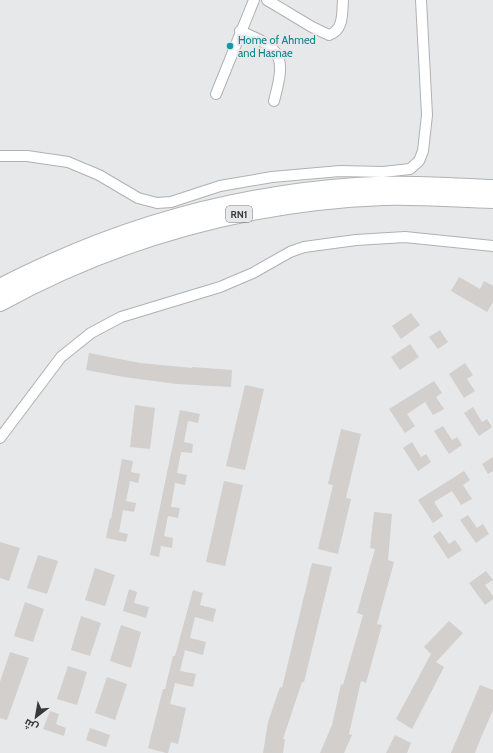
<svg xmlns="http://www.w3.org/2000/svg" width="493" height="753" font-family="Cabin,Cairo,sans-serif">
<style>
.building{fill:#d2cfcd}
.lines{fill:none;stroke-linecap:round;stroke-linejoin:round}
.minor-casing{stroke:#b0b1b3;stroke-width:12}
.trunk-casing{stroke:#b0b1b3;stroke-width:18}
.minor{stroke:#fff;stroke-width:10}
.trunk{stroke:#fff;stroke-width:16}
.culture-dot{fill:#0f9aa8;stroke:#e6e8ea;stroke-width:1.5}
.labels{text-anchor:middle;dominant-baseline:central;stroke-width:4;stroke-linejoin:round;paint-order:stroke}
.shield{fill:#e6e8ea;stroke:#6c6d6e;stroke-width:1}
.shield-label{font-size:10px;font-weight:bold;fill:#373839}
.culture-label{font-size:11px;fill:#0d838f;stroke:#e6e8ea;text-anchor:start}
</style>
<rect width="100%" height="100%" fill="#e6e8ea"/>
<!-- building -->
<path class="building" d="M459 277 480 289 484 281 493 286V302L487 312 451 291Z
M411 313 420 325 401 339 392 326Z
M440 330 448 342 438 349 429 337Z
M410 344 419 357 400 370 391 357Z
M89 353 140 363 192 368V367L232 370 231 387 177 384 124 377 86 370Z
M465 363 473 375 467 379 475 391 464 398 449 374Z
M434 381 442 393 436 397 444 409 433 415 425 402 407 414 415 426 405 433 389 409Z
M245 385 264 389 245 470 226 466Z
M135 405 155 408 150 449 130 447Z
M473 407 482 422 487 419 492 427 479 436 464 413Z
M180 410 200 414 198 423 188 421 184 442 193 444 192 453 181 452 177 473 187 475 185 485 175 483 171 507 180 508 178 518 168 516 164 536 173 538 172 548 161 546 159 557 150 555Z
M443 426 452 440 457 437 462 445 449 454 434 431Z
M341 429 361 434 346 498 351 499 338 554 318 549 333 485 328 484Z
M412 442 421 457 426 454 431 462 418 471 403 448Z
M493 457V471L488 474 482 464Z
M122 459 133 461 131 472 140 474 138 483 130 481 126 501 136 503 134 512 123 510 119 532 128 534 126 542 106 538 110 518 111 519Z
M464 471 470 480 463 485 472 499 461 505 452 491 434 502 443 516 433 523 418 500Z
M224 481 243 485 225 566 206 562Z
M374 512 392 514 388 560 394 562 377 624 382 625 366 683 361 681 349 734 352 735 344 753H320L332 725 341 684 343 685 363 615 357 613 375 549 370 548Z
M468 515 477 528 483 524 489 534 476 543 460 520Z
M440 531 449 544 455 540 462 550 448 559 433 536Z
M0 542 20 548 9 581 0 578Z
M38 555 58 561 47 594 27 588Z
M312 563 332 567 304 682H302L283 739H285L283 753H263L268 722 280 687 282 688Z
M95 568 115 575 105 606 85 600Z
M486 571 493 580 485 585 493 596V599L485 605 469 583Z
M129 589 137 592 134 603 149 607 146 618 123 611Z
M193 590 203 593 200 605 216 609 213 622 195 617 190 638 206 642 203 655 185 650 180 671 196 674 193 687 175 683 170 704 186 708 178 744 171 742 168 753H166L148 748 163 689H165L173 656H175Z
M25 602 44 609 33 642 14 636Z
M81 616 101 623 90 656 71 650Z
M449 621 463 633 436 662 444 667 412 729 396 719 431 654 424 647Z
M121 625 141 632 131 668 110 661Z
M10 652 29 658 7 720 0 718V682Z
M68 666 87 672 77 705 57 699Z
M107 677 127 684 115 720 95 713Z
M480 685 493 690V710L480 740 475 753H451Z
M50 711 59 714 56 724 66 728 64 736 43 729Z
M90 728 110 735 106 747 86 740Z
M395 735 411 743 407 753H386Z"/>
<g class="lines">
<!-- minor casing -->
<g class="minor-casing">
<path id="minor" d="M267 0 312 27 329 35C344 30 342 13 343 0
M240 31C283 49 286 56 274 101
M216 94 254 0
M0 156H27L68 162 99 175 138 198 157 203 171 202 220 186 272 177 340 171 383 172 410 169 419 161 423 151 427 115 421 0
M0 438 61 357 91 333 121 317 220 287 253 273 290 252 304 247 356 240 405 237 493 246"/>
</g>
<!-- trunk casing -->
<g class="trunk-casing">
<path id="trunk" d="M0 287C17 278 34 270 52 262 148 219 252 193 356 186 402 183 448 186 493 188
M0 303C118 238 250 202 384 197 420 196 457 199 493 200"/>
</g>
<!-- minor -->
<use href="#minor" class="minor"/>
<!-- trunk -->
<use href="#trunk" class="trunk"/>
</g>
<!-- markers -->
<circle class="culture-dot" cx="230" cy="46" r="4"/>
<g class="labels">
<!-- shield labels -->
<rect class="shield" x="226" y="206" width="26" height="16" rx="3"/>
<g class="shield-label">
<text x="239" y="214">RN1</text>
</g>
<!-- culture labels -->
<g class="culture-label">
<text x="238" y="40">Home of Ahmed<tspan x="238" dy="13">and Hasnae</tspan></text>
</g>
</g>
<!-- north arrow -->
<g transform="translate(36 717) rotate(211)" stroke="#e6e8ea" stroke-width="3" paint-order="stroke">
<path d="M0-3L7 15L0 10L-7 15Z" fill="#373839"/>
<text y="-6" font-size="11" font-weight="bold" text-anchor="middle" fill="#373839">ش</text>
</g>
</svg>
